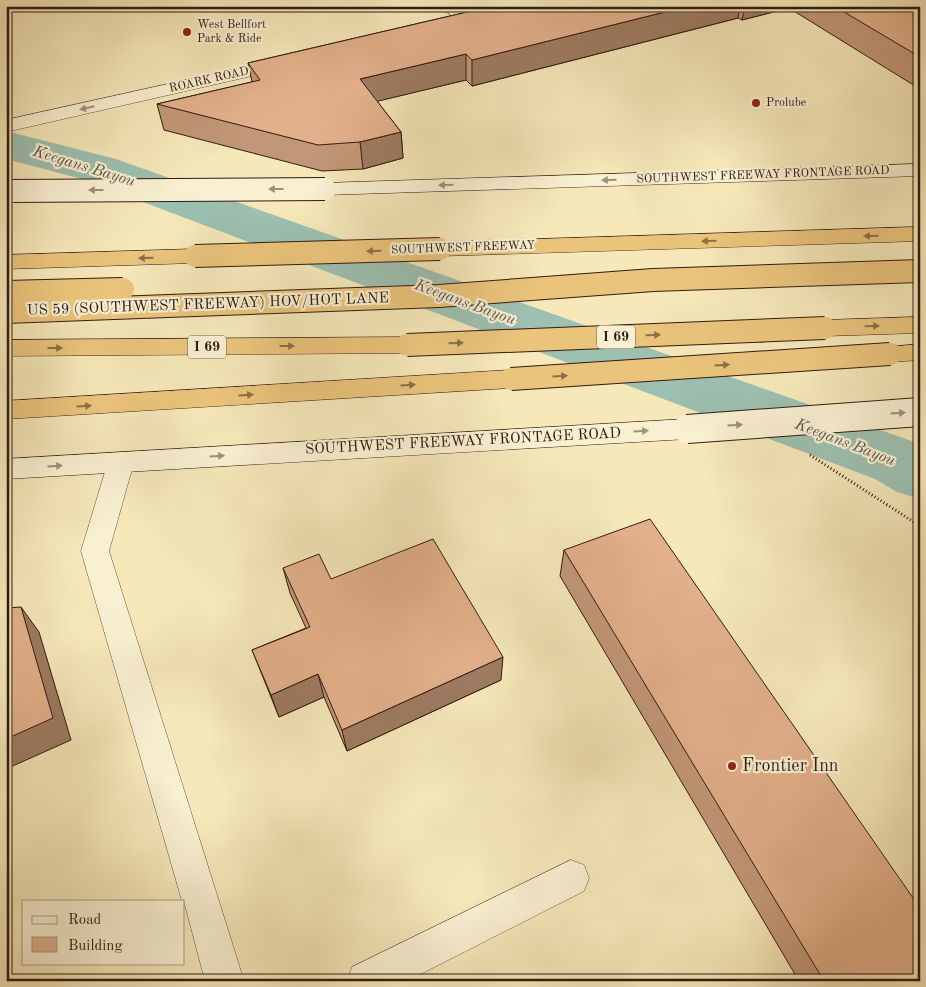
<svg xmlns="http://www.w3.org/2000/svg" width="926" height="987" font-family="'Old Standard TT',serif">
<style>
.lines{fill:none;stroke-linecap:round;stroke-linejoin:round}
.river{fill:#9dc0b1;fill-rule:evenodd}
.minor-casing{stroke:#614e3d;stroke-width:1}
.tertiary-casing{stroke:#614e3d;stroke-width:1}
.secondary-casing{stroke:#2f1b14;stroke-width:1}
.motorway-casing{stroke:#2f1b14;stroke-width:1}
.path{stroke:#2f1b14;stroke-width:3;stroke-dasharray:1 2.5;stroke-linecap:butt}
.minor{fill:#f9f0d2;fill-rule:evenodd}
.tertiary{fill:#f9f0d2;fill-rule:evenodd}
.secondary{fill:#f9f0d2;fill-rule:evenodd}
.motorway{fill:#ebc47c;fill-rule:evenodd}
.secondary-bridge-far1-casing{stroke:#2f1b14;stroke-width:24;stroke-linecap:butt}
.secondary-bridge-casing{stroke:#2f1b14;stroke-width:30;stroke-linecap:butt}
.motorway-bridge-casing{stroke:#2f1b14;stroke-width:24;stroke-linecap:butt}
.secondary-bridge-far1{stroke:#f9f0d2;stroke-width:22}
.secondary-bridge{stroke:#f9f0d2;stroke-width:28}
.motorway-bridge{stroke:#ebc47c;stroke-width:22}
.wall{fill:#c29777;stroke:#2f1b14}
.shaded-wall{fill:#9e7b61;stroke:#2f1b14}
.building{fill:#e2b08a;stroke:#2f1b14}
.oneway{fill:#9e907c}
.oneway2{fill:#8d7048}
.poi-dot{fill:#8f2418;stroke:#f9f0d2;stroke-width:2}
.labels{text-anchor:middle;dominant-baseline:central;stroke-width:4.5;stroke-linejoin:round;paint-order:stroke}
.far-poi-label{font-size:12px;fill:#2f1b14;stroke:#f9f0d2;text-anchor:start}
.far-street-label{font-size:12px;fill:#2f1b14;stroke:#f9f0d2}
.shield{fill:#f9f0d2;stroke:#6c5b4d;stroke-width:1}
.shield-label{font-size:14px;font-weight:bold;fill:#2f1b14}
.street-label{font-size:15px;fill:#2f1b14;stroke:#f9f0d2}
.water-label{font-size:16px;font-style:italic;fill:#56554b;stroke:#f9f0d2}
.near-poi-label{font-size:18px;fill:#2f1b14;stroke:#f9f0d2;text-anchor:start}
</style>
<rect width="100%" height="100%" fill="#f6e8b9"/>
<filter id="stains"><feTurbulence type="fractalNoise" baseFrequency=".004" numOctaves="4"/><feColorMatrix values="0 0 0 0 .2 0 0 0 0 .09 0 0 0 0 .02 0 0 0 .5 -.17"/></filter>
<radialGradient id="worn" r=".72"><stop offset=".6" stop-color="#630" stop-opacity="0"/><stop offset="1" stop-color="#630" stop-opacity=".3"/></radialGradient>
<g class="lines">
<!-- river -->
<path class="river" d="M6 131 116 159 920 444V499L897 492 875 479 82 179 6 159Z"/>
<!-- minor casing -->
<g class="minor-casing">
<path id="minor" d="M437 6C452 6 469 7 478 20L476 23H464Z
M121 452 130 455 134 462 109 551 244 981H205L184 901H182L81 551 108 462 112 455Z
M571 860 584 865 589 878 584 891 407 981H347L352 967Z"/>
</g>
<!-- tertiary casing -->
<g class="tertiary-casing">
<path id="tertiary" d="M285 58 291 59 294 63 291 67 6 132V120Z"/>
</g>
<!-- secondary casing -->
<g class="secondary-casing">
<path id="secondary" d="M920 164V176L325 195 318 193 315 189 318 185 325 183Z
M687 419 696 422 700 429 696 436 687 439 6 479V459Z"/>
</g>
<!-- motorway casing -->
<g class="motorway-casing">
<path id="motorway" d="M920 227V241L440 256 432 254 429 249 432 244 440 242Z
M195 249 203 251 206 256 203 261 195 263 6 269V255Z
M920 317V333L825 336 817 334 813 328 817 322 825 320Z
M407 337 415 339 419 345 415 351 407 353 6 356V340Z
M920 344V360L890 362 881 360 878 354 881 348Z
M511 370 520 373 523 379 520 385 511 388 6 419V401Z"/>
</g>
<!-- path -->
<path class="path" d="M810 455 920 526"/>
<!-- minor -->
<use href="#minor" class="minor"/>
<!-- tertiary -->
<use href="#tertiary" class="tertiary"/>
<!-- secondary -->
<use href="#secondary" class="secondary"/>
<!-- motorway -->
<use href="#motorway" class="motorway"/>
<!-- secondary-bridge-far1 casing -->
<g class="secondary-bridge-far1-casing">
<path id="secondary-bridge-far1" d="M6 191 325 189"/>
</g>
<!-- secondary-bridge casing -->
<g class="secondary-bridge-casing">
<path id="secondary-bridge" d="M687 429 920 412"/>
</g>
<!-- motorway-bridge casing -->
<g class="motorway-bridge-casing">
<path id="motorway-bridge" d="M195 256 440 249
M6 292 123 289
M6 312 439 296 653 280 920 271
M407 345 825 328
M511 379 890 354"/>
</g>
<!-- secondary-bridge-far1 -->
<use href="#secondary-bridge-far1" class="secondary-bridge-far1"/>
<!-- secondary-bridge -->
<use href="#secondary-bridge" class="secondary-bridge"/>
<!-- motorway-bridge -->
<use href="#motorway-bridge" class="motorway-bridge"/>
</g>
<!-- wall -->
<path class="wall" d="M493 6H920V89L789 8 742 20 738 18 472 86 466 80 377 101 401 132 403 158 363 169 322 171 164 130 157 104 252 82 248 63Z
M564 550 920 981H799L560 576Z
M283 568 331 579 501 680 347 751 324 697 279 717 252 650 306 628 290 593Z"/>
<!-- shaded-wall -->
<path class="shaded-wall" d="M689 6H740L738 18 472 86V60Z
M745 6H789V8L742 20Z
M466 54V80L362 105 360 79Z
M401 132 403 158 363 169 360 142Z
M21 607 39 632 71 740 6 769V739Z
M503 657 501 680 347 751 342 730Z
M318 674 324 697 279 717 271 695Z"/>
<!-- building -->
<path class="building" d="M493 6H689L472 60 466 54 360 79 401 132 360 142 318 145 157 104 260 80 248 63Z
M834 6H920V57Z
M650 519 920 908V981H824L564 550Z
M433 539 503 657 342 730 318 674 271 695 252 650 310 627 283 568 319 554 331 579Z
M21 607 53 718 6 739V608Z"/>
<!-- one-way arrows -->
<defs><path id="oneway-solid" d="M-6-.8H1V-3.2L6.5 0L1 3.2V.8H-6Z" transform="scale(1.25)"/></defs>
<g class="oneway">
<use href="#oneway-solid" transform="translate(87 108) rotate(167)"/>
<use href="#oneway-solid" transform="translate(609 180) rotate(178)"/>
<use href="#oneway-solid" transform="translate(446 185) rotate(178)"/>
<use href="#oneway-solid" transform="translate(276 189) rotate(180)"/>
<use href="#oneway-solid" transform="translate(96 190) rotate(180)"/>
<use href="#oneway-solid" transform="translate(898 413) rotate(-4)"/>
<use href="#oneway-solid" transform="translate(735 425) rotate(-4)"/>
<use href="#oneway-solid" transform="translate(641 431) rotate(-3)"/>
<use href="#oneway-solid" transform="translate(217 456) rotate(-3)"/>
<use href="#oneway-solid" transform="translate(55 466) rotate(-3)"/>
</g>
<g class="oneway2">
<use href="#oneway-solid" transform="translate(871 236) rotate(178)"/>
<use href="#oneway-solid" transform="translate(709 241) rotate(178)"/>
<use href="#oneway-solid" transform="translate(374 251) rotate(178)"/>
<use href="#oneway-solid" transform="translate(146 258) rotate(178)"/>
<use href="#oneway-solid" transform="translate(872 326) rotate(-2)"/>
<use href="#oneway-solid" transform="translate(653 335) rotate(-2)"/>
<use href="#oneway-solid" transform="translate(456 343) rotate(-2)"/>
<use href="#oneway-solid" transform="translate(287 346)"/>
<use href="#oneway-solid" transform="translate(55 348)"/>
<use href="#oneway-solid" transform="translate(722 365) rotate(-4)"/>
<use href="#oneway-solid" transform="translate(560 376) rotate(-4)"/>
<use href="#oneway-solid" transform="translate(408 385) rotate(-4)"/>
<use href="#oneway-solid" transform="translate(246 395) rotate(-4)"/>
<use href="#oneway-solid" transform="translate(84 406) rotate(-4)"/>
</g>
<!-- markers -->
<g class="poi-dot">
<circle cx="187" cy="32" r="5"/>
<circle cx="756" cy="103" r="5"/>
<circle cx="732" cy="766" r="5"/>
</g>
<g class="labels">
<!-- far-poi labels -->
<g class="far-poi-label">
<text x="197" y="25">West Bellfort<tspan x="197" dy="14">Park &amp; Ride</tspan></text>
<text x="766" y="103">Prolube</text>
</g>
<!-- far-street labels -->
<g class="far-street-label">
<text transform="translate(209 80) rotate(-13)">ROARK ROAD</text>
<text transform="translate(763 175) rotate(-2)">SOUTHWEST FREEWAY FRONTAGE ROAD</text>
<text transform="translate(463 248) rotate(-2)">SOUTHWEST FREEWAY</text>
</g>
<!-- shield labels -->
<g class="shield">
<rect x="597" y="325.5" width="38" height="23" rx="4"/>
<rect x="188" y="335.5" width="38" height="23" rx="4"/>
</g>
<g class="shield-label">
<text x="616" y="337">I 69</text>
<text x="207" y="347">I 69</text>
</g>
<!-- street labels -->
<g class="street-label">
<text transform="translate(208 305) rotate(-2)">US 59 (SOUTHWEST FREEWAY) HOV/HOT LANE</text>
<text transform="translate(463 442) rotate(-3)">SOUTHWEST FREEWAY FRONTAGE ROAD</text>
</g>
<!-- water labels -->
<g class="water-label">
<text transform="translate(84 167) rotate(17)">Keegans Bayou</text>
<text transform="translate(465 303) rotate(20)">Keegans Bayou</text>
<text transform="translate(845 443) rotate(21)">Keegans Bayou</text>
</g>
<!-- near-poi labels -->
<g class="near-poi-label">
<text x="742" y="766">Frontier Inn</text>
</g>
</g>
<!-- margin -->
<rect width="926" height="987" fill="none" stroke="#f6e8b9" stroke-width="25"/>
<rect x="8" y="8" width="911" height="972" fill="none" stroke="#2f1b14" stroke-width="2.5"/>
<rect x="12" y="12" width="901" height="962" fill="none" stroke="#2f1b14"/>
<!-- legend -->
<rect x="22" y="900" width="162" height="65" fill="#f9f0d2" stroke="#a89b86"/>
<rect x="32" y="916" width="25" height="8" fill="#f9f0d2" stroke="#a89b86"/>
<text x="68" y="924" font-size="15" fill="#2f1b14">Road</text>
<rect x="32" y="937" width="25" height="15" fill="#e2b08a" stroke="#a89b86"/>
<text x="68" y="950" font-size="15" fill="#2f1b14">Building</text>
<rect width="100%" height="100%" filter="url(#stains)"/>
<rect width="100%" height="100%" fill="url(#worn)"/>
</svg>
